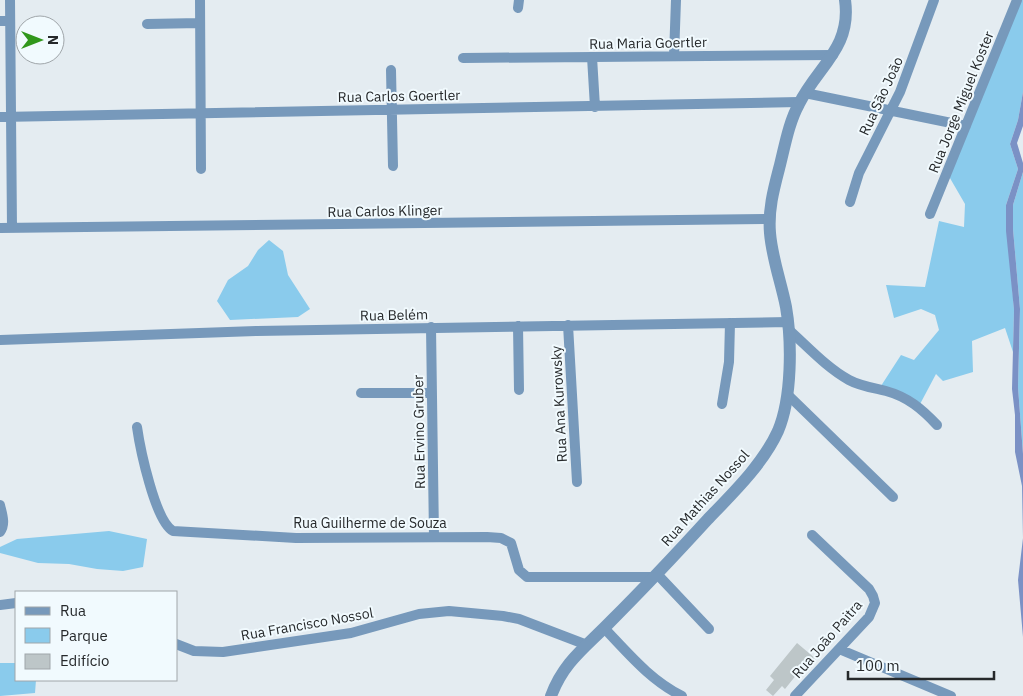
<svg xmlns="http://www.w3.org/2000/svg" width="1023" height="696" font-family="'IBM Plex Sans',sans-serif">
<style>
.green{fill:#8acbec}
.water{fill:#7b91c5}
.building{fill:#bdc6c8}
.lines{fill:none;stroke-linecap:round;stroke-linejoin:round}
.minor{stroke:#79b;stroke-width:10}
.tertiary{stroke:#79b;stroke-width:12}
.labels{text-anchor:middle;dominant-baseline:central;stroke-width:4;stroke-linejoin:round;paint-order:stroke}
.street-label{font-size:14px;fill:#26292b;stroke:#f1fafe}
</style>
<rect width="100%" height="100%" fill="#e4ecf1"/>
<!-- green -->
<path class="green" d="M1017 0H1023V92L1018 120 1010 144 1018 169 1006 205 1014 310 1013 352 1005 328 972 341 973 372 943 381 936 374 919 406 879 389 901 355 914 360 939 330 935 315 921 309 894 318 886 285 925 287 939 221 964 227 965 204 947 173Z
M1023 172V454L1018 387 1020 309 1013 229V205Z
M269 240 283 251 288 275 310 309 298 317 230 320 217 301 228 280 248 266 258 250Z
M109 531 147 539 143 567 123 571 97 569 69 564 38 563 0 553V547L17 539Z
M0 663H16V680H36L35 693 0 696Z"/>
<!-- water -->
<path class="water" d="M1023 92V126L1017 143 1023 163V172L1013 205V229L1020 309 1018 387 1023 454V637L1018 580 1023 538 1022 486 1015 452V415L1012 389 1014 310 1006 231V205L1018 169 1010 144 1018 120Z"/>
<!-- building -->
<path class="building" d="M797 643 816 659 801 677 797 674 785 689 782 686 773 696 766 690 774 680 770 676Z"/>
<g class="lines">
<!-- minor -->
<path class="minor" d="M10 0 12 228
M200 0 201 169
M518 8 519 0
M0 21H10
M147 24 200 23
M674 56 676 0
M592 57 595 107
M463 58 833 55
M391 70 393 166
M805 93 966 126
M0 117 799 102
M850 202 859 173 900 92 934 0
M930 214 1017 0
M0 228 769 219
M568 325 577 482
M518 326 519 390
M431 327 434 537
M789 330C808 347 827 368 849 380 860 386 874 388 886 391 908 397 922 409 937 425
M0 340 257 331 788 322
M361 393H432
M787 394 893 497
M722 404 729 362 730 323
M137 427C140 448 155 521 173 531L296 538 487 537 501 538 511 543 519 570 527 577H655
M0 505C2 514 6 524 0 532
M657 574 709 629
M0 605 16 603
M604 628C629 654 650 680 682 696
M176 644 194 651 223 652 351 633 419 614 449 611 503 616 519 619 587 645
M839 649 951 696
M795 696 869 617 875 603 873 596 869 589 812 535"/>
<!-- tertiary -->
<path class="tertiary" d="M551 696C564 661 586 647 611 621 644 588 676 554 708 519 733 493 763 464 778 431 792 398 792 342 786 307 781 282 772 258 770 233 768 209 774 188 780 165 785 145 789 122 799 104 817 67 852 48 845 0"/>
</g>
<g class="labels">
<!-- street labels -->
<g class="street-label">
<text transform="translate(648 43) rotate(-1)">Rua Maria Goertler</text>
<text transform="translate(399 96) rotate(-1)">Rua Carlos Goertler</text>
<text transform="translate(881 96) rotate(-65)">Rua São João</text>
<text transform="translate(961 102) rotate(-68)">Rua Jorge Miguel Koster</text>
<text transform="translate(385 211) rotate(-1)">Rua Carlos Klinger</text>
<text transform="translate(394 315) rotate(-1)">Rua Belém</text>
<text transform="translate(559 404) rotate(-93)">Rua Ana Kurowsky</text>
<text transform="translate(419 432) rotate(-91)">Rua Ervino Gruber</text>
<text transform="translate(705 498) rotate(-48)">Rua Mathias Nossol</text>
<text x="370" y="523">Rua Guilherme de Souza</text>
<text transform="translate(307 624) rotate(-10)">Rua Francisco Nossol</text>
<text transform="translate(827 639) rotate(-49)">Rua João Paitra</text>
</g>
</g>
<!-- legend -->
<rect x="15" y="591" width="162" height="90" fill="#f1fafe" stroke="#a0a6aa"/>
<rect x="25" y="607" width="25" height="8" fill="#7799bb" stroke="#a0a6aa"/>
<text x="60" y="616" font-size="15" fill="#26292b">Rua</text>
<rect x="25" y="628" width="25" height="15" fill="#8acbec" stroke="#a0a6aa"/>
<text x="60" y="641" font-size="15" fill="#26292b">Parque</text>
<rect x="25" y="654" width="25" height="15" fill="#bdc6c8" stroke="#a0a6aa"/>
<text x="60" y="666" font-size="15" fill="#26292b">Edifício</text>
<!-- north arrow -->
<g transform="translate(40 40) rotate(90)"><circle r="24" fill="#f1fafe" stroke="#a0a6aa"/>
<path d="M0-4L9 19L0 12L-9 19Z" fill="#31971c"/>
<text y="-8" font-size="14" font-weight="bold" text-anchor="middle" fill="#26292b">N</text>
</g>
<!-- scale -->
<path d="M848 671v8h146v-8" fill="none" stroke="#26292b" stroke-width="2.5"/>
<text x="856" y="671" font-size="15" fill="#26292b" stroke="#f1fafe" stroke-width="4" paint-order="stroke">100 m</text>
</svg>
